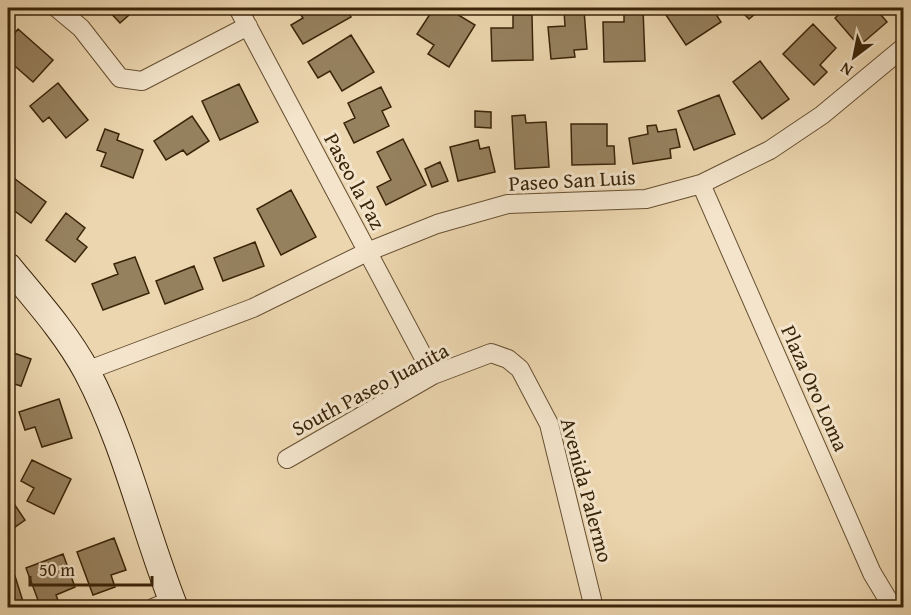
<svg xmlns="http://www.w3.org/2000/svg" width="911" height="615" font-family="'Gentium Book Plus',serif">
<style>
.building{fill:#96815f;stroke:#392408;stroke-width:1.5}
.lines{fill:none;stroke-linecap:round;stroke-linejoin:round}
.street-casing{stroke:#665032;stroke-width:20}
.secondary-casing{stroke:#392408;stroke-width:28}
.street{stroke:#f3e4cb;stroke-width:18}
.secondary{stroke:#f3e4cb;stroke-width:26}
.labels{text-anchor:middle;dominant-baseline:central;stroke-width:6;stroke-linejoin:round;paint-order:stroke}
.street-label{font-size:21px;fill:#392408;stroke:#f3e4cb}
</style>
<rect width="100%" height="100%" fill="#ecd6af"/>
<filter id="stains"><feTurbulence type="fractalNoise" baseFrequency=".00333" numOctaves="4"/><feColorMatrix values="0 0 0 0 .2 0 0 0 0 .09 0 0 0 0 .02 0 0 0 .5 -.17"/></filter>
<radialGradient id="worn" r=".72"><stop offset=".6" stop-color="#630" stop-opacity="0"/><stop offset="1" stop-color="#630" stop-opacity=".3"/></radialGradient>
<!-- building -->
<path class="building" d="M106 8H137L120 23Z
M296 8H346L351 17 303 44 291 25 303 18Z
M434 8H447L475 25 449 67 428 54 434 45 417 34Z
M671 8H712L721 22 686 45 664 12Z
M738 8H760L761 9 749 19Z
M846 8H875L887 22 859 46 835 18Z
M643 9 645 61 604 62 603 22H624V10Z
M584 10 587 49 574 50 575 57 551 59 548 27 565 26 564 11Z
M513 15H532L533 60 492 61 491 28H513Z
M813 24 836 48 820 65 827 72 814 85 783 54Z
M18 29 53 60 33 82 8 60V41Z
M351 35 374 72 342 91 330 71 318 78 308 62Z
M760 61 789 99 762 119 733 82Z
M58 83 88 120 66 138 49 117 43 122 30 106Z
M239 84 258 122 220 140 202 101Z
M381 87 391 107 382 111 389 126 354 143 344 123 355 118 348 103Z
M719 95 735 134 694 150 678 111Z
M475 111 491 112V128L475 127Z
M525 115 526 123 546 122 549 167 515 169 512 116Z
M192 116 209 141 187 155 183 150 166 160 154 141Z
M571 124H607V146H614L615 164 572 165Z
M656 125 658 132 676 129 680 147 670 149 671 158 633 164 629 138 648 134 647 126Z
M105 129 119 134 117 140 143 150 133 178 101 166 106 153 97 150Z
M403 139 426 185 386 205 377 187 391 180 377 152Z
M478 140 480 149 489 147 495 172 458 181 450 147Z
M440 162 448 181 432 187 425 169Z
M11 176 46 202 31 223 8 206V181Z
M291 190 316 237 281 255 257 209Z
M66 213 85 228 77 239 87 247 75 262 46 240Z
M255 242 264 266 223 281 214 258Z
M135 257 149 293 103 310 92 284 118 274 114 264Z
M194 266 203 289 165 304 156 281Z
M8 351 31 359 21 386 8 382Z
M59 399 72 438 42 447 35 427 25 430 19 412Z
M32 460 71 479 54 514 27 501 34 488 21 481Z
M8 495 25 520 8 532Z
M114 538 126 570 111 575 115 587 93 595 77 552Z
M63 554 75 587 56 595 61 608H41L26 568Z
M15 576 25 608H8V578Z"/>
<g class="lines">
<!-- street casing -->
<g class="street-casing">
<path id="street" d="M57 8 81 28 120 78 142 81 248 26
M238 8 433 375
M701 184 872 573 893 608
M86 371 253 308 367 252 437 224 508 204 646 199 701 184 770 150 822 115 904 47
M287 459 433 375 491 353 508 359 520 369 549 424 594 608
M153 608 172 600"/>
</g>
<!-- secondary casing -->
<g class="secondary-casing">
<path id="secondary" d="M8 266C36 300 66 333 87 372 126 446 144 530 175 608"/>
</g>
<!-- street -->
<use href="#street" class="street"/>
<!-- secondary -->
<use href="#secondary" class="secondary"/>
</g>
<g class="labels">
<!-- street labels -->
<g class="street-label">
<text transform="translate(572 180) rotate(-3)">Paseo San Luis</text>
<text transform="translate(355 181) rotate(62)">Paseo la Paz</text>
<text transform="translate(815 388) rotate(66)">Plaza Oro Loma</text>
<text transform="translate(370 389) rotate(-28)">South Paseo Juanita</text>
<text transform="translate(587 490) rotate(75)">Avenida Palermo</text>
</g>
</g>
<!-- margin -->
<rect width="911" height="615" fill="none" stroke="#ecd6af" stroke-width="30"/>
<rect x="9" y="9" width="893" height="597" fill="none" stroke="#392408" stroke-width="3"/>
<rect x="15" y="15" width="881" height="585" fill="none" stroke="#392408" stroke-width="1.5"/>
<!-- north arrow -->
<g transform="translate(854 57) rotate(212)" stroke="#f3e4cb" stroke-width="4.5" paint-order="stroke">
<path d="M0-4.5L10 22L0 15L-10 22Z" fill="#392408"/>
<text y="-9" font-size="16" font-weight="bold" text-anchor="middle" fill="#392408">N</text>
</g>
<!-- scale -->
<path d="M30 576v9h122v-9" fill="none" stroke="#392408" stroke-width="3"/>
<text x="39" y="576" font-size="18" fill="#392408" stroke="#f3e4cb" stroke-width="4.5" paint-order="stroke">50 m</text>
<rect width="100%" height="100%" filter="url(#stains)"/>
<rect width="100%" height="100%" fill="url(#worn)"/>
</svg>
